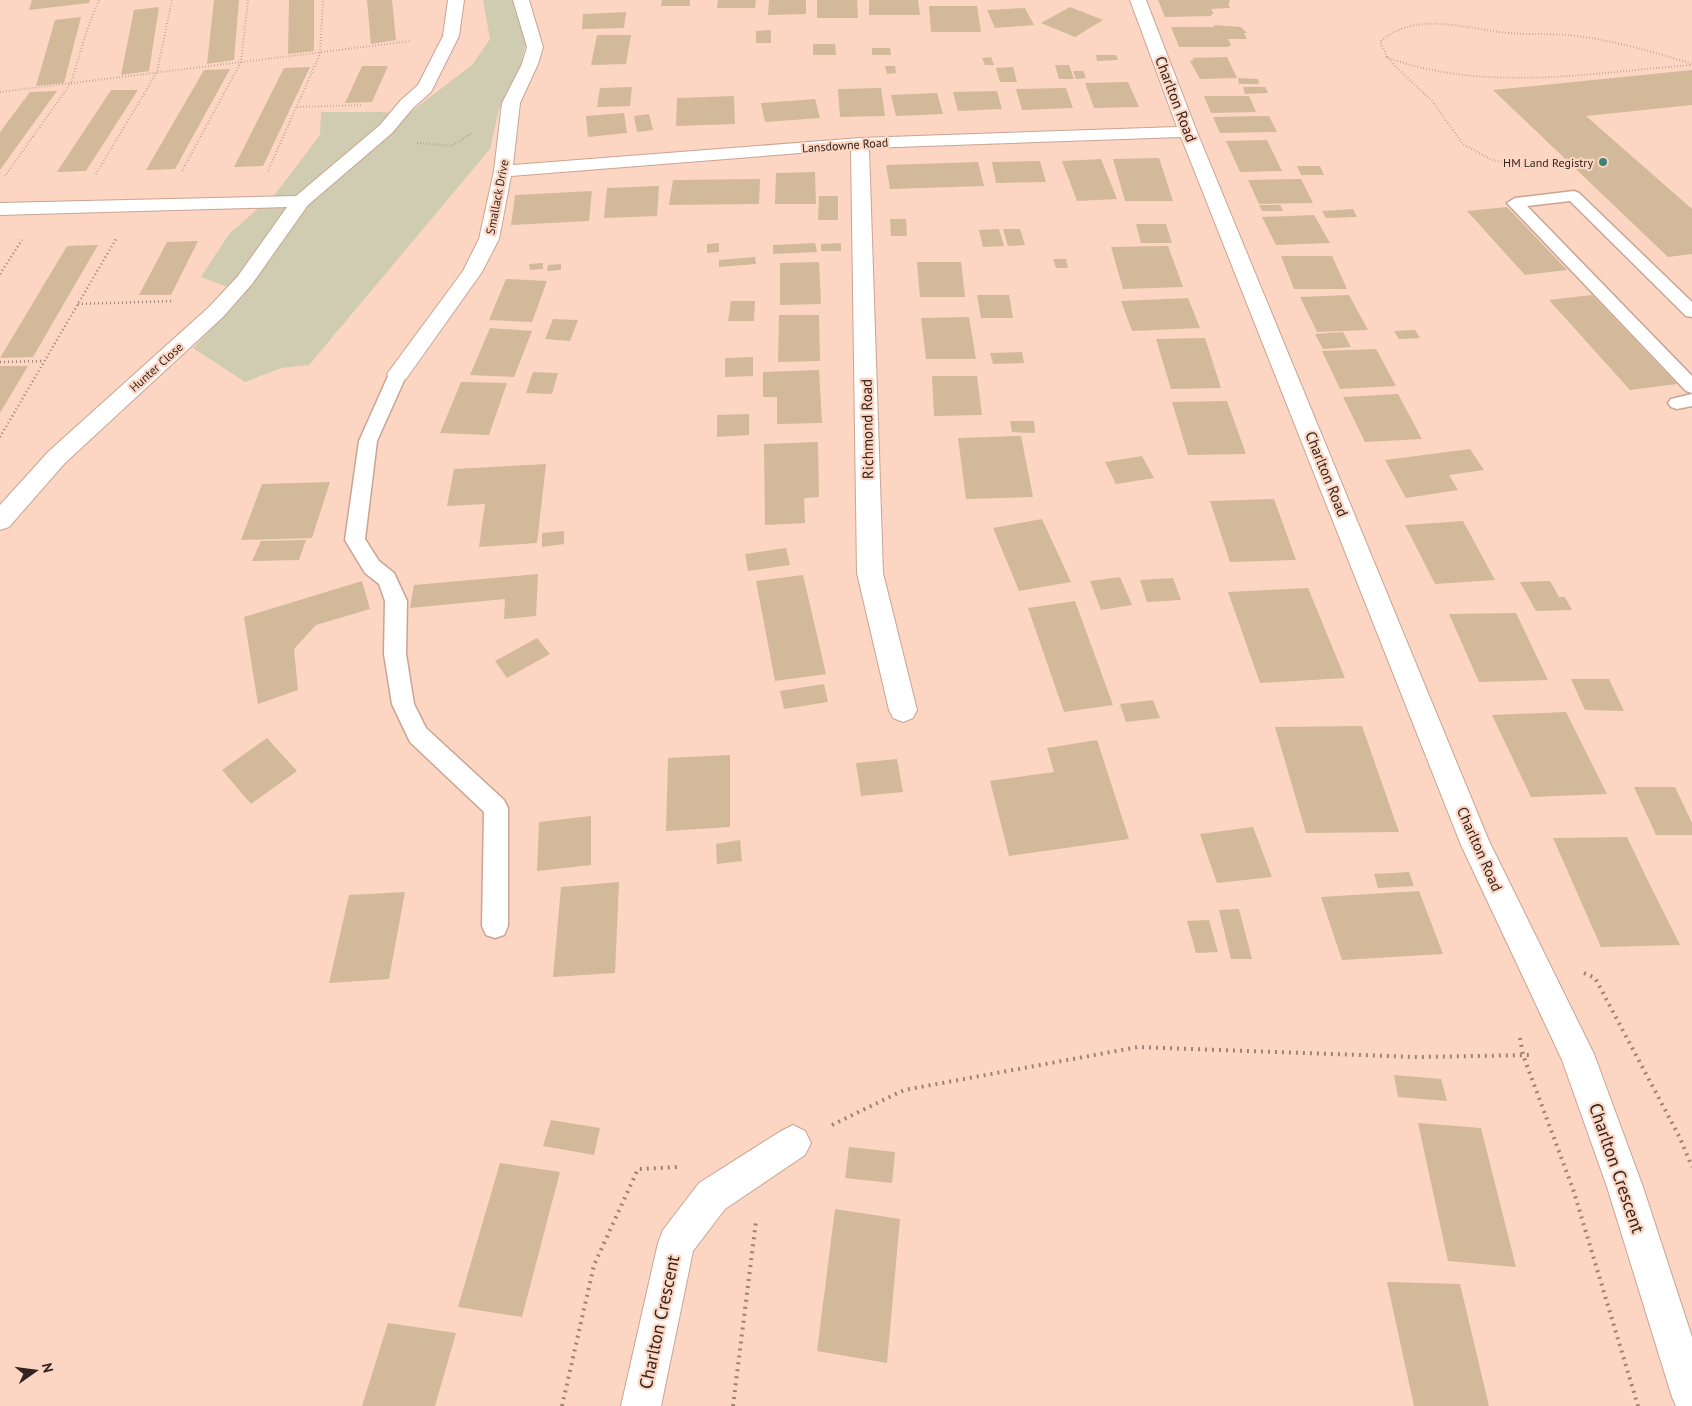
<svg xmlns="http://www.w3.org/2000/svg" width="1692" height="1406" font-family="'PT Sans',sans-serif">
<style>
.green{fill:#d0ccb1}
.building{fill:#d1b99a}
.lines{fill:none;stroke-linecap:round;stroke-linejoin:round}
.service-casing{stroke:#c9a492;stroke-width:3}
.minor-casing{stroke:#c9a492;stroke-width:2}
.path-far2{stroke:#9d8275;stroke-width:2;stroke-dasharray:0.5 2.5;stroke-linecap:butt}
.path-far1{stroke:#9d8275;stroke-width:2.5;stroke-dasharray:1 3;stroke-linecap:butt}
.path{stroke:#9d8275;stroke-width:4;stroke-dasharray:2 5;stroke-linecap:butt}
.service{fill:#fff;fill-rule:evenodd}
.minor{fill:#fff;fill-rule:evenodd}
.poi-dot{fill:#3e8378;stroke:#fcd6c3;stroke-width:2}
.labels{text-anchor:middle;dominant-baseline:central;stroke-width:4.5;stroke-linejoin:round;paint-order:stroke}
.far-street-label{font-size:12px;fill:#33251e;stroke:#fcd6c3}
.far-poi-label{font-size:12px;fill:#33251e;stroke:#fcd6c3;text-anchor:end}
.street-label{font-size:15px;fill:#33251e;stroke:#fcd6c3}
.near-street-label{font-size:18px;fill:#33251e;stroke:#fcd6c3}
</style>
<rect width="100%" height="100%" fill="#fcd6c3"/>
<!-- green -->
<path class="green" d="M483 0H515L527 37 520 68 499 109 490 149 309 365 281 368 245 382 193 348 245 294 201 277 229 234 276 193 320 135 321 112H381L408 114 472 65 490 39Z"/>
<!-- building -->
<path class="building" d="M32 0H90L89 3 29 10Z
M214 0H239L234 60 207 64Z
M289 0H314V51L288 54Z
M367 0H392L396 40 371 44Z
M662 0H690V6H661Z
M718 0H756L755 8H717Z
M769 0H806V14L768 15Z
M817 0H857L858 18H817Z
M869 0H918L920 15H869Z
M1158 0H1229L1230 3H1228L1230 8 1211 9 1214 14H1211L1212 16 1165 17Z
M929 6H977L981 32H931Z
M159 7 149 71 121 75 134 10Z
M1070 7 1103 20 1075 37 1041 23Z
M1025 8 1034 25 995 28 987 10Z
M626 12 624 28 582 29 583 14Z
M81 17 64 83 36 86 55 20Z
M1214 25 1241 27 1247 33H1244L1247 39H1228L1231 45 1228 47H1179L1171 27H1214Z
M771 30V43H756V31Z
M597 35H631L626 64 591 65Z
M813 44H835L836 55H813Z
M872 48H890L891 55H872Z
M1096 55H1116L1118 60 1097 61Z
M991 57 994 65H985L982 58Z
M1227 57 1237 78 1200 79 1190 61 1194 60 1192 58Z
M1055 65H1069L1074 79H1059Z
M362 66H388L372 102 345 103Z
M885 66H895L896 73 887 74Z
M310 67 263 166 234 167 284 68Z
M1013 67 1017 82H1000L996 68Z
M230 69 175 169 146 170 204 70Z
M1692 70V105L1586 116 1692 209V254L1668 257 1493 90Z
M1073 71H1083L1086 78 1076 79Z
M1238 78 1258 79 1259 84H1239Z
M1128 82 1139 107 1094 108 1085 83Z
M632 87 630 106 597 107 600 88Z
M1243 87H1265L1268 93 1245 94Z
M881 88 885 116 840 117 838 89Z
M1066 88 1073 108 1022 110 1016 89Z
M111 90H138L86 171 57 172Z
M57 91 28 131 0 170V132L30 92Z
M997 91 1002 109 958 111 953 92Z
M937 93 943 114 896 116 891 95Z
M734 96 735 124 676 126 677 98Z
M1204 96H1249L1256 112 1211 113Z
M815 99 820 118 765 122 761 103Z
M624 113 627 133 588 137 586 116Z
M649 114 653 130 637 132 634 116Z
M1269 116 1277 132 1220 133 1213 117Z
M1267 140 1282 171 1240 172 1226 141Z
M1159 158 1173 201H1125L1113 159Z
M1101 159 1117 199 1077 201 1062 161Z
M1040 161 1046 182 996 183 992 162Z
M978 162 984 186 890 189 886 165Z
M1297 166H1320L1324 175H1301Z
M815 172 816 204H775L776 173Z
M760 179 759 204 669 205 673 180Z
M1301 179 1313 203 1259 204 1248 180Z
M659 186 657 216 604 218 607 188Z
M592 191 589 221 511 225 515 195Z
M819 196H838V220H818Z
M1259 205H1280L1283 211H1262Z
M1507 207 1567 270 1525 275 1467 211Z
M1353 209 1357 217 1326 218 1322 211Z
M1314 215 1330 243 1276 245 1262 217Z
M890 219H906L907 236H891Z
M1136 224H1166L1172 243H1141Z
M999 229 1004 246 983 247 979 230Z
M1003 229H1020L1025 245 1008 246Z
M198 241 171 295H139L167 242Z
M719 243V252L707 253V244Z
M815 243 817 252 773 254V245Z
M841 243V251H821V244Z
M98 245 33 357 0 358 67 246Z
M1168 246 1183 287 1123 289 1111 247Z
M1281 256H1332L1347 289H1294Z
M755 257 756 264 719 267V260Z
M1053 259H1066L1068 268H1056Z
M819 262 821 304 780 305V263Z
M917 262H961L965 297H920Z
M543 263V269L530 270 529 264Z
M561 264V270L547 271 548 265Z
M506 279 547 281 532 322 489 320Z
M977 295H1009L1013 318H981Z
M1349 295 1368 330 1317 332 1300 297Z
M1592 295 1677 384 1630 390 1549 300Z
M1188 298 1200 328 1132 331 1121 301Z
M731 301H755L754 321H728Z
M779 315H819L820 361 778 362Z
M969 317 976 359H926L921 318Z
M553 319 578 320 570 341 545 339Z
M490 328 532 331 514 377 470 375Z
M1415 330 1420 338 1399 339 1394 331Z
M1343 332 1351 347 1323 349 1315 334Z
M1205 338 1221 388 1171 389 1156 339Z
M1376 349 1396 386 1340 389 1322 351Z
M1022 352 1024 363 993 364 990 353Z
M753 357V376L725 377V358Z
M0 366H28L0 413Z
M819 370 822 423 777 424V397H763V372Z
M533 372 558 373 552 394 526 393Z
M932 376H977L982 415 934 416Z
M461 382 507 383 489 435 440 433Z
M1398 394 1422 439 1365 442 1343 397Z
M1227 401 1246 454 1188 455 1172 402Z
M749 414V435L717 437V415Z
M1010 421H1034L1035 433 1012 432Z
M1021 436 1033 497 966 499 958 438Z
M818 442 819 497 804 498 805 523 765 525 764 444Z
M1470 449 1484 470 1449 475 1458 490 1406 498 1385 460Z
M1142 456 1154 478 1116 484 1105 462Z
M546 464 537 543 479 547 485 504 447 506 454 469Z
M330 482 312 538 241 540 262 484Z
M1274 499 1296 560 1230 562 1210 501Z
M1042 519 1071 582 1019 591 993 528Z
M1463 521 1495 580 1435 584 1405 525Z
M564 531V544L542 547V533Z
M306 540 299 560 252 561 261 541Z
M786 548 790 565 748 571 745 554Z
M538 574 536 616 504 619 505 599 410 608 414 585Z
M803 575 826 674 775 681 756 581Z
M1120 577 1132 605 1101 610 1090 581Z
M1173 578 1181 600 1147 602 1140 580Z
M362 581 370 609 316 625 294 649 298 690 258 704 244 617Z
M1550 581 1559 597H1565L1572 610 1536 611 1520 582Z
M1308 588 1345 678 1260 683 1228 592Z
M1075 601 1113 705 1064 712 1028 608Z
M1516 613 1548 680 1479 682 1449 614Z
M537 638 550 654 507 678 495 661Z
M1571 679H1609L1624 711 1585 710Z
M824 684 828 702 784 709 780 691Z
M1153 700 1160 718 1126 722 1120 704Z
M1566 712 1607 794 1531 797 1492 715Z
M1362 726 1399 832 1306 833 1275 727Z
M267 738 297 771 251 804 222 770Z
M1097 740 1129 839 1009 856 990 781 1054 772 1047 748Z
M730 755V827L666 831 668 758Z
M897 759 903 792 861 796 856 763Z
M1634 787H1675L1692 823V835H1656Z
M591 816V865L537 871 539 822Z
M1253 827 1272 877 1217 883 1200 834Z
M1627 837 1649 883 1680 945 1601 947 1553 838Z
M740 840 742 861 717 864 716 844Z
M1409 872 1414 886 1378 888 1374 874Z
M619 882 615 973 553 977 561 887Z
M1419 891 1443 954 1342 960 1321 897Z
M405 892 389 979 329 983 349 895Z
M1239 909 1252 959H1231L1219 910Z
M1209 920 1218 952 1196 953 1187 921Z
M1394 1075 1441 1079 1447 1101 1398 1097Z
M551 1120 600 1128 594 1155 543 1146Z
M1418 1123 1481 1128 1516 1267 1448 1261Z
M849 1147 895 1152 892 1183 845 1178Z
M500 1163 560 1172 522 1317 458 1307Z
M835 1209 900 1219 887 1363 817 1351Z
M1387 1282 1460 1284 1489 1406H1414Z
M388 1323 456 1333 435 1406H362Z"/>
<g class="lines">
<!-- service casing -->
<g class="service-casing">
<path id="service" d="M1574 191 1579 193 1692 302V317L1686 316 1570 201 1527 206 1692 376V393L1686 391 1507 203 1515 198Z
M398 368 404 370 407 374 377 441 365 539 379 561 394 573 407 601 406 654 414 704 426 728 504 800 508 808V926L504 935 495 938 486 935 482 926 484 812 410 742 392 704 384 654 385 601 379 584 365 573 345 540 359 441 389 374 392 370Z
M1692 394V406L1677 409 1671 407 1668 403 1671 399Z"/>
</g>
<!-- minor casing -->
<g class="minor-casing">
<path id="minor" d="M448 0H464L459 36 431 92 413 108 392 133 308 205 252 284 223 317 65 463 9 527 0 530V505L49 451 209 307 238 276 287 207 0 215V203L296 196 380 125 401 100 418 85 443 36Z
M513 0H529L543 47 538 64 520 103 513 165 860 138 1177 127 1130 0H1146L1197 132 1489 841 1594 1054 1643 1187 1692 1337V1406H1676L1672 1397 1607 1187 1562 1060 1461 845 1181 137 869 148 883 573 917 710 913 718 903 722 893 718 889 710 857 573 851 149 511 176 499 239 482 272 406 379 398 381 390 379 387 374 463 271 479 239 494 171 502 103 522 64 527 47Z
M793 1125 805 1131 811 1143 805 1155 725 1209 693 1251 661 1406H621L658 1243 663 1230 699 1183 781 1131Z"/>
</g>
<!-- path-far2 -->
<path class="path-far2" d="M1386 57C1484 93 1590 73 1691 65
M0 92 411 41
M297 107 361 105
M417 143 452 146 472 133
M1528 169 1490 159 1463 144 1432 101 1389 60 1380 42C1415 10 1466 29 1508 33 1531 35 1554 33 1577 36 1616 41 1654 52 1692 64
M182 171 241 62 248 0
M268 171 320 54 323 0
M96 174 157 72 172 0
M5 176 71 83 88 27 99 0"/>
<!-- path-far1 -->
<path class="path-far1" d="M0 274 22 240
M78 304 174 301
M0 362 43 361
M0 437 116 239"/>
<!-- path -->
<path class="path" d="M1584 973 1595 978 1680 1138 1692 1167
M1520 1038 1523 1055 1573 1189 1638 1406
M832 1125 904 1090 1138 1047 1417 1057 1531 1055
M562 1406 594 1265 638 1169 679 1167
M733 1406 756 1221"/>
<!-- service -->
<use href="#service" class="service"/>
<!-- minor -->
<use href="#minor" class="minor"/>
</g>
<!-- markers -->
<circle class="poi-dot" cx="1603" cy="162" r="5"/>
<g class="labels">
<!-- far-street labels -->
<g class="far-street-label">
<text transform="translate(845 145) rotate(-4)">Lansdowne Road</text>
<text transform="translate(497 197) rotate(-79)">Smallack Drive</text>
<text transform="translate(156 367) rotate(-42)">Hunter Close</text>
</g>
<!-- far-poi labels -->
<g class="far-poi-label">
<text x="1593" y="162">HM Land Registry</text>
</g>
<!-- street labels -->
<g class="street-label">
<text transform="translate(1176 99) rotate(69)">Charlton Road</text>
<text transform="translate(867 429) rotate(-91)">Richmond Road</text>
<text transform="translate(1327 474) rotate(68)">Charlton Road</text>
<text transform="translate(1480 849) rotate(66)">Charlton Road</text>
</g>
<!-- near-street labels -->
<g class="near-street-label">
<text transform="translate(1617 1168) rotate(71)">Charlton Crescent</text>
<text transform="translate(659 1322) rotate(-78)">Charlton Crescent</text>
</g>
</g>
<!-- north arrow -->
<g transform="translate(35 1371) rotate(76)" stroke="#fcd6c3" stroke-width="4" paint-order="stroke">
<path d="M0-4L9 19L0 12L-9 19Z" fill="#33251e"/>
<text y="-8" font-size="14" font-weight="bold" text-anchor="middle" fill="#33251e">N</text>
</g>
</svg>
